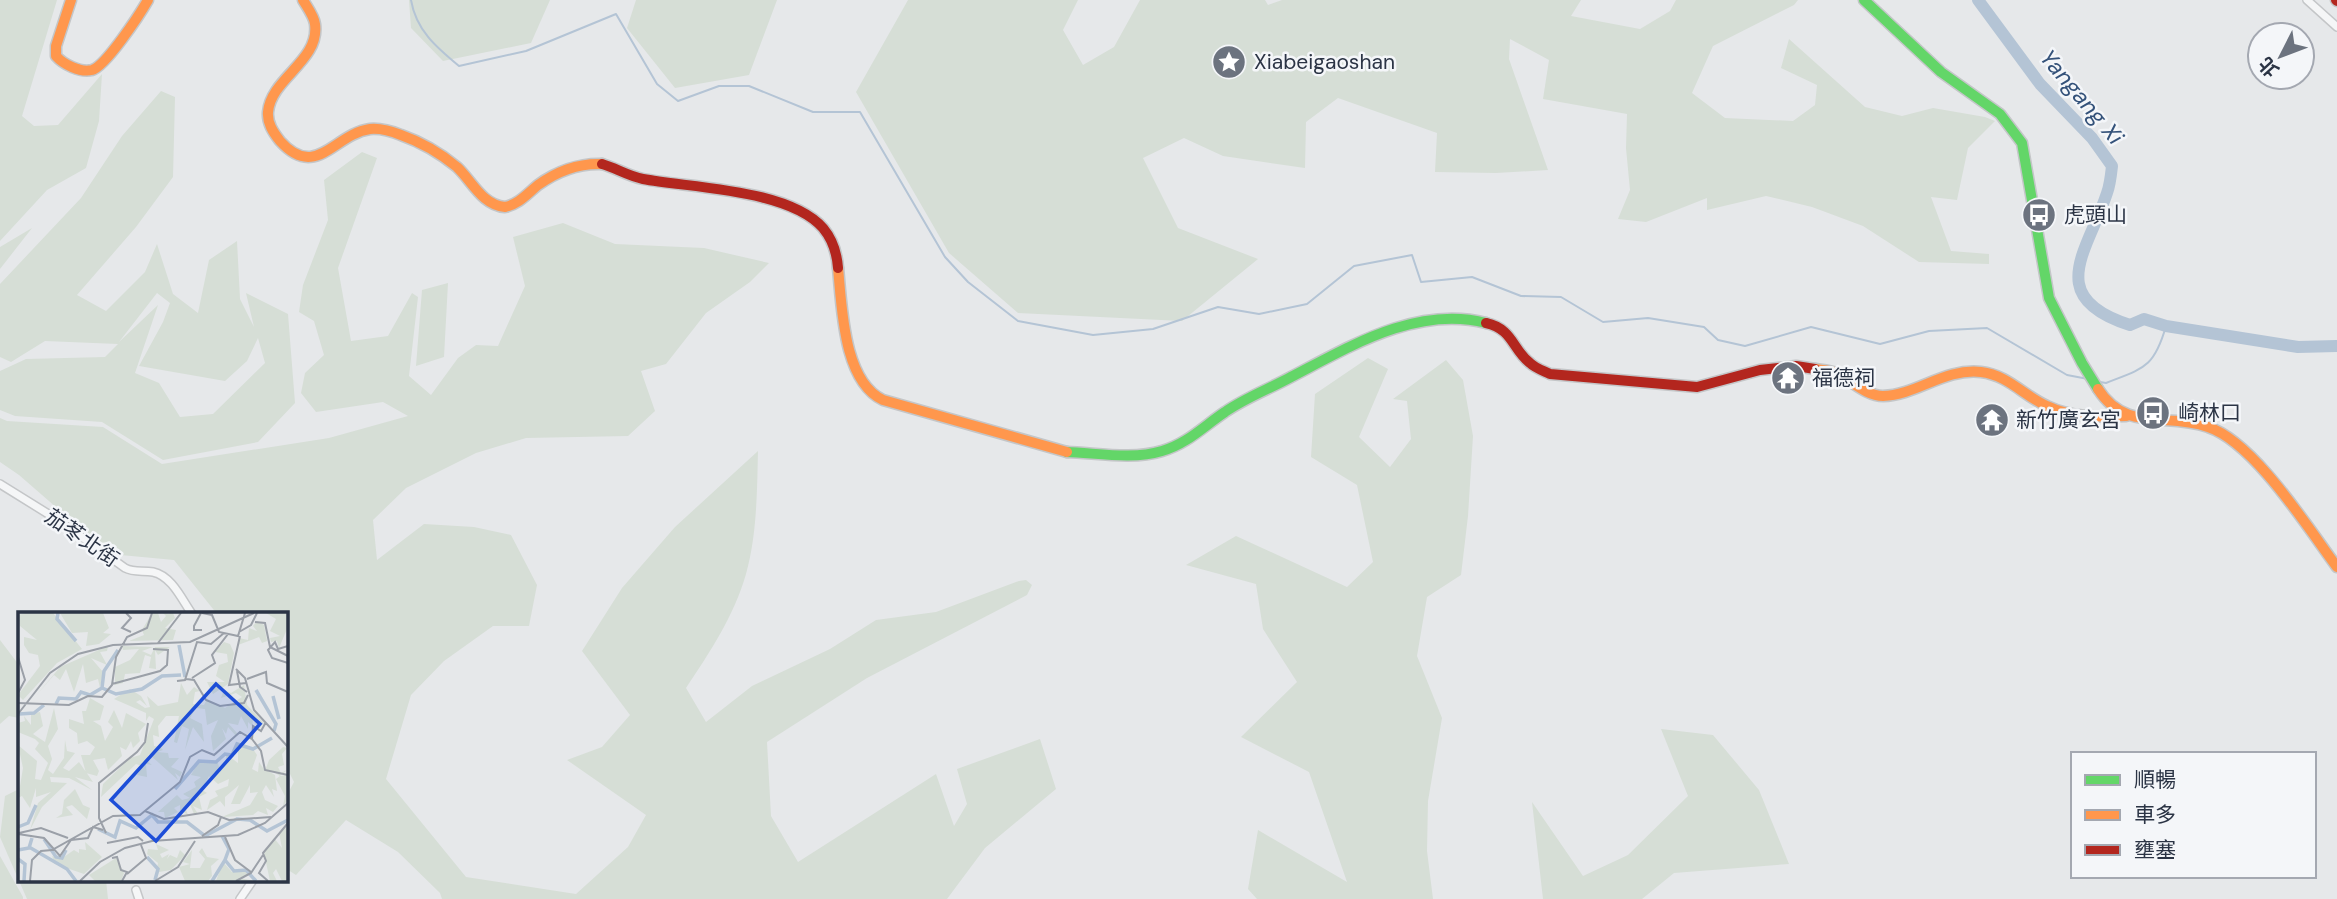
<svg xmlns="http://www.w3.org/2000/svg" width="2337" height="899" font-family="'DM Sans','Noto Sans TC',sans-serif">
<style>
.green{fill:#d6ded6;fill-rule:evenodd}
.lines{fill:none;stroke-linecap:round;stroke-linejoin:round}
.stream{stroke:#b4c4d5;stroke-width:2}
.river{stroke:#b4c4d5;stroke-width:12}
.street-casing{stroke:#c4c6c8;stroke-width:10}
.fast-casing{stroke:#c4c6c8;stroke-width:13}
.slow-casing{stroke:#c4c6c8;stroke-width:13}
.jam-casing{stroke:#c4c6c8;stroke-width:13}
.street{stroke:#f5f6f7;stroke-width:7}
.fast{stroke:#63d668;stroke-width:10}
.slow{stroke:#ff974d;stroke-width:10}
.jam{stroke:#b3261e;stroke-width:10}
.labels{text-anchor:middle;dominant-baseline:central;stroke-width:5;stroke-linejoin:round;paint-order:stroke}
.poi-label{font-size:21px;fill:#2b3445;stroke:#f4f6f9;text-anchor:start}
.street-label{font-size:21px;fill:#2b3445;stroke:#f4f6f9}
.water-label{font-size:23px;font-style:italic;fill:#34527a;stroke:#f4f6f9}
.inset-river{fill:none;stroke:#b4c4d5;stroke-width:3.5}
.inset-road{fill:none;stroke:#9ba0a8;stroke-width:2}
.view{fill:#1d4ed8;fill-opacity:0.15;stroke:#1d4ed8;stroke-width:3.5}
.inset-edge{fill:none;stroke:#2b3445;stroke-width:3.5}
</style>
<rect width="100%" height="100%" fill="#e6e8ea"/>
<!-- green -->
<path class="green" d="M0 0H57L22 116 34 126 58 125 102 74 99 121 86 168 47 190 0 241Z
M409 0H550L531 43 443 61 411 28Z
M636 0H777L749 75 675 88 627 28Z
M908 0H1078L1063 30 1083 65 1114 47 1140 0H1265L1268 5 1282 0H1581L1571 16 1640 29 1670 11 1676 0H1798L1794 5 1713 46 1692 93 1725 118 1793 121 1815 105 1817 85 1781 68 1789 39 1865 107 1902 116 1933 108 1985 117 1995 121 1968 148 1957 200 1931 197 1951 251 1989 254V264L1919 262 1863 226 1812 207 1766 196 1707 210V198L1646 222 1618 219 1630 190 1626 148 1627 114 1543 99 1549 60 1510 39 1509 59 1548 170 1496 173 1435 172 1437 133 1338 98 1306 122 1305 168 1223 156 1184 138 1143 158 1178 228 1258 259 1182 321 1018 313 949 253 856 92Z
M161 91 175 97 173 177 136 227 77 295 106 311 145 272 157 244 173 294 198 313 209 260 237 241 240 299 254 327 246 293 288 314 295 403 258 442 163 460 102 422 15 416 0 410V371L26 359 105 357 118 344 45 341 11 362 0 357V284L81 198 122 136ZM157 293 170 303 163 322 139 366 225 381 247 361 258 338 265 363 213 414 180 417 159 383 135 373 158 305 119 342Z
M362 152 377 158 338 268 351 341 388 336 412 293 418 297 409 376 431 395 458 358 476 345 498 346 525 286 513 237 563 223 615 244 704 248 769 263 750 282 706 313 666 364 641 371 655 411 628 436 526 438 476 453 406 488 373 520 377 560 424 524 474 527 511 535 537 585 529 626H493L444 661 411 695 386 779 466 877 576 894 628 847 646 815 567 760 602 747 630 715 582 651 622 588 675 527 758 451C757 492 757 535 746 574 734 616 710 652 686 688L706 722 752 686 830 649 876 620 936 612 1019 581 1026 580 1032 585 1027 595 867 678 767 742 771 816 798 862 936 774 954 826 967 804 957 769 1040 739 1056 789 985 848 947 899H442L440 893 398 852 346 820 296 875 285 868V799L294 782 285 764V614H217L174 560 110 554 19 475 0 462V418L7 421 103 427 162 464 329 438 408 416 383 402 316 412 301 393 305 373 324 355 314 321 299 312 303 285 328 220 324 180Z
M32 228 0 269V247Z
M448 283 444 357 416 366 422 290Z
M1368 358 1388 369 1359 437 1390 467 1411 439 1407 401 1393 399 1446 360 1463 380 1473 436 1468 516 1461 575 1427 597 1417 656 1442 718 1428 801 1427 851 1433 899H1257L1248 889 1258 830 1347 882 1309 772 1241 737 1297 682 1263 629 1256 584 1186 565 1236 536 1347 587 1373 562 1357 485 1311 457 1315 394Z
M0 640 19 665V718L9 716 0 724Z
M1661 729 1713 735 1759 790 1789 864 1674 873 1642 899H1543L1532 802 1583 876 1628 855 1688 796Z
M19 789V880H106L108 899H27L0 837 5 796Z
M0 856 23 897V899H0Z"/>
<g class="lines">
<!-- stream -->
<path class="stream" d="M411 0C416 30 436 47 459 66L526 51 616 14 657 84 678 101 719 86H749L813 112H860L945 257 968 282 1018 321 1093 335 1153 329 1218 307 1259 314 1307 304 1354 266 1412 255 1421 282 1472 277 1521 296 1561 297 1603 322 1648 318 1704 327 1718 340 1745 346 1811 327 1880 344 1929 331 1987 328 2067 375 2088 379
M2100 382 2106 383C2144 368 2154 368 2166 326"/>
<!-- river -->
<path class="river" d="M1978 0 2040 84 2092 138 2112 166C2111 175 2110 185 2107 193 2088 251 2043 297 2130 325L2144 319 2166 326 2298 347 2337 346"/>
<!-- street casing -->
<g class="street-casing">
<path id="street" d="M2307 0 2337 27
M0 484 58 520 125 568C134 573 143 570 153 572 172 576 182 600 192 614
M136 890 139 899
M240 899 253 880"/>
</g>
<!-- fast casing -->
<g class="fast-casing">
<path id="fast" d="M1864 0 1941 72 2000 114 2022 143 2049 298 2082 363 2098 389
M1067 452C1097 453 1133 460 1162 451 1187 444 1204 426 1225 412 1245 398 1269 389 1291 377 1349 347 1417 305 1486 323"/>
</g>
<!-- slow casing -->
<g class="slow-casing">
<path id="slow" d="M71 0 56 46V56C63 64 80 73 92 70 106 66 140 14 148 0
M303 0C307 7 314 16 315 24 320 61 271 78 268 112 267 123 273 132 280 141 316 181 334 134 370 129 381 128 391 131 401 135 421 142 440 153 457 167 472 181 482 205 505 207 519 204 527 194 538 185 556 172 579 163 602 164
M838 268C842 307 843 381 883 400L1067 452
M1815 369C1822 370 1830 370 1836 373 1851 380 1866 396 1883 396 1917 395 1944 368 1981 372 2008 375 2024 396 2047 406 2072 418 2100 417 2126 416
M2098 389C2126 433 2166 412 2208 427 2254 442 2308 528 2337 567"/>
</g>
<!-- jam casing -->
<g class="jam-casing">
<path id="jam" d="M2336 0 2337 1
M602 164C616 168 628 176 643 179 691 188 789 189 823 228 833 240 837 254 838 268
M1486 323C1513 329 1512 349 1530 363 1535 368 1544 371 1550 374L1697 387 1760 370 1796 366 1815 369"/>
</g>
<!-- street -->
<use href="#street" class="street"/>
<!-- fast -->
<use href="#fast" class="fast"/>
<!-- slow -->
<use href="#slow" class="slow"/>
<!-- jam -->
<use href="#jam" class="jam"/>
</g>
<!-- icons -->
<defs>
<g id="sight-disc" transform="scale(1.75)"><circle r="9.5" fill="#6c737f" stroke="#f4f6f9"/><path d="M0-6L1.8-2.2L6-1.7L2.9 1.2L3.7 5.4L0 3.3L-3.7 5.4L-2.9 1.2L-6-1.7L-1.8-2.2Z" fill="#fff"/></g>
<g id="bus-disc" transform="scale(1.75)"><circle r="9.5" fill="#6c737f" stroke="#f4f6f9"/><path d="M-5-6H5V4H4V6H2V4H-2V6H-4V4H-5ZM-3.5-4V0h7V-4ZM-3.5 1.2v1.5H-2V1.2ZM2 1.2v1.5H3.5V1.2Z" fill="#fff"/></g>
<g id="temple-disc" transform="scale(1.75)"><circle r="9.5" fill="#6c737f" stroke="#f4f6f9"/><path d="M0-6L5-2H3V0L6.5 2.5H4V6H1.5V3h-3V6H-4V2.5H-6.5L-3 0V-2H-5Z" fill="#fff"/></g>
</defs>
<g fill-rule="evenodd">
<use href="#sight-disc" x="1229" y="62"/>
<use href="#bus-disc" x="2039" y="215"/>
<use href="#temple-disc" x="1788" y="378"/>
<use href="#bus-disc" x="2153" y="413"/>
<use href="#temple-disc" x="1992" y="420"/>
</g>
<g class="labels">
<!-- poi labels -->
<g class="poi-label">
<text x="1254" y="62">Xiabeigaoshan</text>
<text x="2064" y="215">虎頭山</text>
<text x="1812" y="378">福德祠</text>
<text x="2178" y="413">崎林口</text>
<text x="2016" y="420">新竹廣玄宮</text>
</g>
<!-- street labels -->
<g class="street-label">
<text transform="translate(82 538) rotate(35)">茄苳北街</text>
</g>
<!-- water labels -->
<g class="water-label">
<text transform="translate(2082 97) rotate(50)">Yangang Xi</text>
</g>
</g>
<!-- overview -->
<g transform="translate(18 612)">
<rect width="270" height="270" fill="#e6e8ea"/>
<path d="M7 1H35L64 37 39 51 5 88 0 83 22 54 20 43 11 41 6 33V25L19 28 2 14 0 3ZM42 1H85L91 16 85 21 93 22 81 32 68 34 70 20 54 21ZM134 1H140L143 10 148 4 145 1 151 2 152 1H159H155L157 6 147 16 158 18 155 28 111 29 126 23 124 18ZM248 1H269V17L261 36 259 29 253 30 252 26 262 24 252 19 258 7ZM239 9 246 13 249 29 244 31 241 25 220 33 221 26 230 28 231 16 239 19 235 14ZM206 30 212 32 216 41 210 72 195 82 189 70H207L198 64 201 53 210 50 209 42 197 40ZM90 34 89 39 82 40 89 53 73 46 85 60 82 76 80 67 68 71 65 52 56 80 48 57 42 68 36 63 17 85 42 55ZM104 34 135 35 124 39 133 43 137 35H152L140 43 137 38 138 57 131 56 133 45 127 43 122 61 107 62 105 71 97 73V55L112 48 121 37 105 38ZM163 71 169 83 176 75 182 79 177 80 175 92 186 93 189 87 207 96 224 85 218 81 203 86 206 78 213 81 226 73 229 93 246 111 241 117 235 108 234 114 230 110V117L223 104 220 113 210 111 219 121 218 124 210 115 208 122 204 116 208 127 195 139 193 124 200 108 189 113 187 97 178 96 172 106 184 112 186 130 175 115 167 138 171 117 164 114 159 131 156 130 161 104H148L140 114 141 125 135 123 136 134 142 135 145 138 139 140 150 141 151 146H161L153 155 164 160 162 165 157 161 160 168 131 142 128 148 134 153 128 152 129 165 119 163 124 154 118 152 83 185 85 172 112 146 122 143 136 107 131 104 128 109V101L96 87 112 77 123 84 129 94 122 88 118 90 127 96 132 95 129 84 140 94 160 90ZM72 86 86 94 82 108 75 109 83 114 87 129 95 115 90 110 96 98 104 116 108 101 128 112 120 121 122 129 115 136 113 129 108 138 102 135 104 144 90 158 87 146 75 148 81 159 79 164 68 161 63 143H72L77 135 69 129 60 132 59 121 51 116V107L66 112 64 99H68ZM36 96 40 117 30 134 34 147 30 158 35 162 46 146 47 128 49 139 57 141 45 156 51 159 61 150 75 170 57 165 74 178 51 166 32 165 33 170 49 171 24 195 12 218 20 191 33 180 18 185V176L12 196 4 184 0 186 5 156 0 133 19 149 17 167 23 168 30 151 17 137 21 131 17 127 0 120V111L7 109 6 104 13 113V102L22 100 25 114 15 122 27 130ZM220 132 235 137 239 143 234 157 240 160 241 150 247 159 251 148 265 135 269 136 264 142 266 153 260 155 263 161 269 158 262 164 269 163V189L265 194 267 184 258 167 262 164 254 159H250L257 163 259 179 254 177 256 185 248 173 244 180 247 188 260 194 255 200 248 196 250 203 240 199 235 203 204 205 232 193 240 180 232 181V173L222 192H213L221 173 207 185V195L202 189 189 198 192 188 200 184 197 179 210 174 211 167 200 172 191 164 184 178 189 181 181 185 184 198 175 194 180 202H176L171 190 167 195 170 203 165 200 162 204V193L156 196 160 200 147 206 146 200H140L159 183 164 188 172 186 165 182 178 175 176 170 183 165 173 163 181 149 200 151 202 159 208 152V142L220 151ZM57 177 65 193 72 196 69 207 54 193 48 195 55 203 38 206 44 202 46 188ZM269 215V269H264L258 257 255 261 259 269H252L246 241 256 226 264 236 261 221ZM67 230 84 245 66 262 37 252 28 245 36 249 34 244 43 247 56 238 61 241V237L68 238ZM138 232 151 238 142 242 144 246 151 242 149 247 152 243 159 246 162 238 167 243 153 258 141 260 137 268 140 251 129 242 130 237 140 238ZM184 236 189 245 201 247 193 254 194 264 190 269H167L161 255 172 252 165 250 174 238 172 256H182L187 247 181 240ZM98 246 106 261 103 269H77L71 263ZM205 250 214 260 227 259 231 262 221 266 238 269H198Z" fill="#d6ded6"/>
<path class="inset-river" d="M40 1 39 7 58 29M161 33 167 65M84 76 86 59 100 38M238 78 258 112 256 119M255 84 261 107M38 92 41 86 58 87 63 80 72 83 84 76 98 82 124 77 144 64 163 63M1 102 16 101 26 93M157 177 181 149 198 150 207 142 214 143 219 132 235 137 254 126M0 215 10 211 18 193M80 217 97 225 102 209 118 216 134 203 140 210H169L187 224 219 207 232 208 249 219 270 208M204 224 211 237 207 248 216 259 228 258 238 269M26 227 38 245 44 246 48 238M11 235 49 257 58 269M0 238 11 236 14 226M129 245 140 257 137 268M0 247 7 252 6 269M194 269 207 248"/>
<path class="inset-road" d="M108 1 113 6 104 16 113 20M183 1 176 14V18H184M184 1 194 3 201 20 220 24 227 1M237 10 247 11 252 35 270 44M221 20 233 13 239 1M222 24 211 73 228 71M140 31 163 1M270 34 260 37 257 30 250 38 254 46 270 51M0 45 7 68 0 81M218 57 227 66 236 98 270 135M219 59 222 75 229 80M174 66 197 51 194 43 210 22M168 67 176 68 188 88 202 94 226 91 230 83M229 67 248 60 249 71 270 80M159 69 167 68 179 30 193 32 206 21M94 72 142 59 149 53 150 38 135 37M0 91 51 93 70 84 84 85 94 73 98 45 109 25 129 16 134 1M0 102 32 61 60 42 95 33 172 30 236 1M234 127 243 139 247 158 270 163M127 199 146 207 190 200 211 208 253 205M1 221 23 216 50 226M88 221 81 206V171L119 140 127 130 130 111M0 222 26 226 42 244 53 228 70 226 75 215 85 218M184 224 200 213 203 205M207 225 217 248 233 260M89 231 120 225 125 229M94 246 99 245 103 258 109 260 104 269M109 262 128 246 123 233M12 269 14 248 23 239 34 238 95 204 122 203 162 170 172 145 184 138 196 143 222 120 234 127 235 114 243 119 248 110M62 269 82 250 107 236 134 229 220 223 247 211 270 191M137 269 160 255 177 229M218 269 233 261 245 243M250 269 241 261 248 249 245 241 270 211"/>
<path class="view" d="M198 72 242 112 138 229 93 188Z"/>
<rect width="270" height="270" class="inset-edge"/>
</g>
<!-- legend -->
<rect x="2071" y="752" width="245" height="126" fill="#f4f6f9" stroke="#a4a8b1" stroke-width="2"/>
<rect x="2085" y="775" width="35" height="10" fill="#63d668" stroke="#a4a8b1" stroke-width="2"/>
<text x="2134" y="787" font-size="21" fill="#2b3445">順暢</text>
<rect x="2085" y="810" width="35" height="10" fill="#ff974d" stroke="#a4a8b1" stroke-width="2"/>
<text x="2134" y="822" font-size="21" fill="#2b3445">車多</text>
<rect x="2085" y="845" width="35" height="10" fill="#b3261e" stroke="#a4a8b1" stroke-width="2"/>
<text x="2134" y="857" font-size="21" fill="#2b3445">壅塞</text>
<!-- north arrow -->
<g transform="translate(2281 56) rotate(228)"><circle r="33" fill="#f4f6f9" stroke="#a4a8b1" stroke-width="2"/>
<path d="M0-5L12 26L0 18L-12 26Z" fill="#6c737f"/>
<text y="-10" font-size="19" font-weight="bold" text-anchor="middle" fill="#2b3445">北</text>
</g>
</svg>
